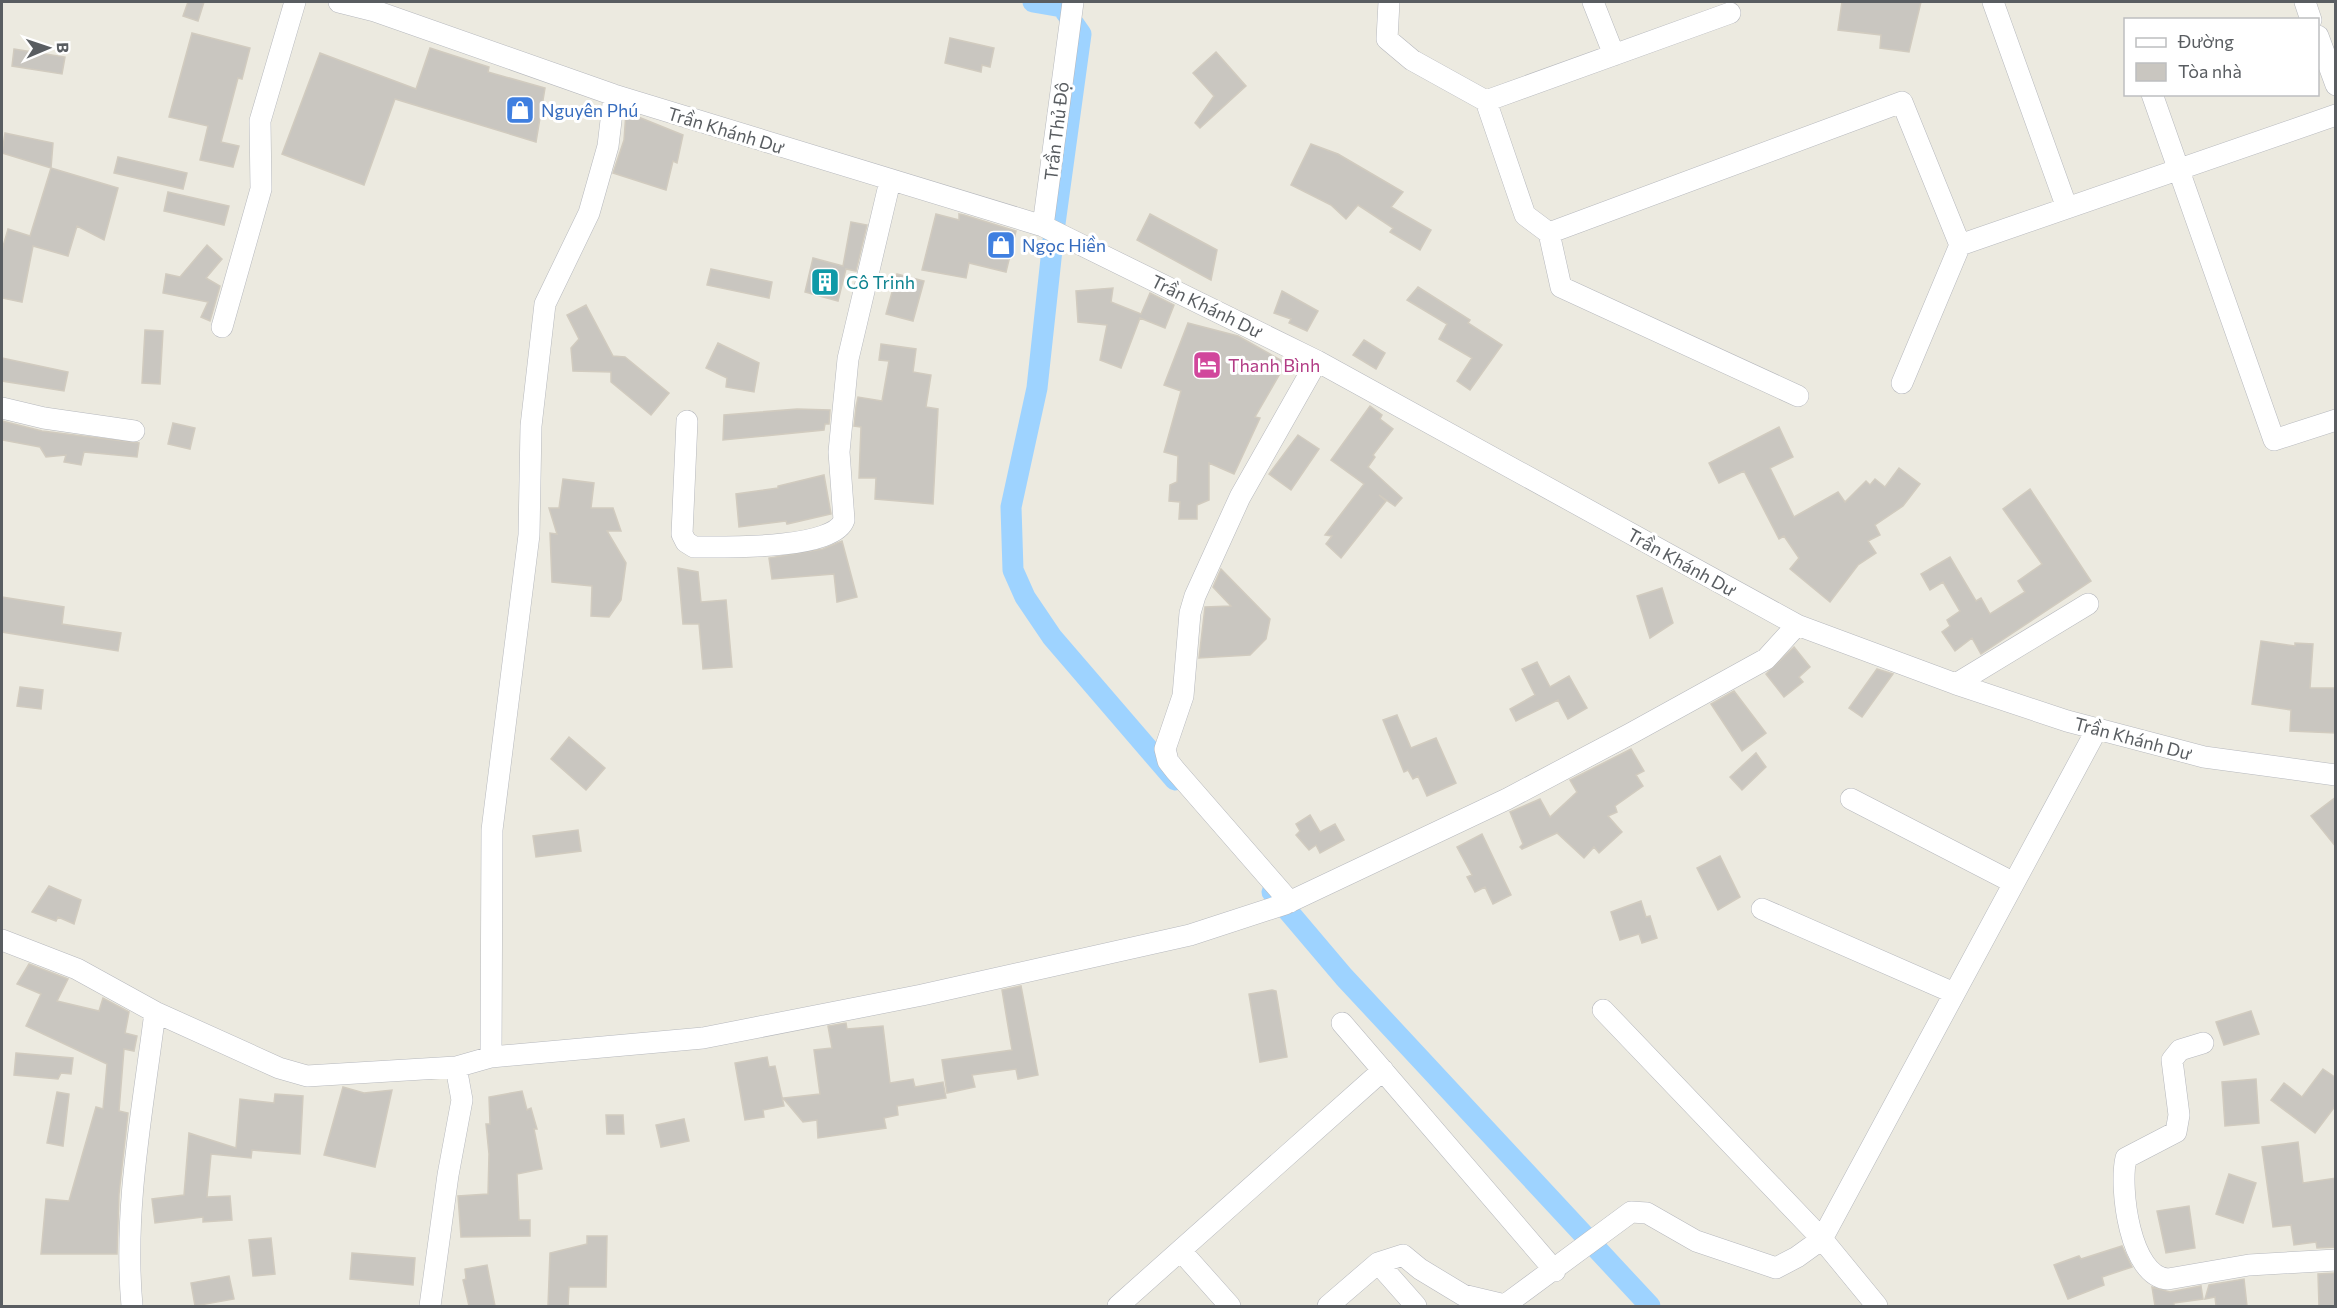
<svg xmlns="http://www.w3.org/2000/svg" width="2337" height="1308" font-family="Commissioner,sans-serif">
<style>
.lines{fill:none;stroke-linecap:round;stroke-linejoin:round}
.canal{stroke:#9ed3ff;stroke-width:21}
.building{fill:#c9c6c0;stroke:#d1cbbf;stroke-width:1.5}
.minor-casing{stroke:#b6b8bd;stroke-width:22}
.minor{stroke:#fff;stroke-width:21}
.labels{text-anchor:middle;dominant-baseline:central;stroke-width:6;stroke-linejoin:round;paint-order:stroke}
.shop-label{font-size:18px;fill:#366cbe;stroke:#fff;text-anchor:start}
.street-label{font-size:18px;fill:#595d61;stroke:#fff}
.culture-label{font-size:18px;fill:#0d838f;stroke:#fff;text-anchor:start}
.hotel-label{font-size:18px;fill:#b23c85;stroke:#fff;text-anchor:start}
</style>
<rect width="100%" height="100%" fill="#eceae0"/>
<g class="lines">
<!-- canal -->
<path class="canal" d="M1033 2 1062 7 1081 34 1054 231 1037 388 1011 507 1013 570 1025 597 1052 637 1175 780
M1272 892 1344 977 1650 1306"/>
</g>
<!-- building -->
<path class="building" d="M188 2H204L198 21 183 16Z
M1842 2H1921L1909 52 1880 48 1881 35 1838 30Z
M192 33 250 48 242 79 238 78 221 142 239 146 233 167 200 160 208 126 169 117Z
M950 38 994 48 990 67 982 65 981 72 945 63Z
M430 48 489 67 488 72 545 88 536 142 395 99 364 185 282 154 320 53 416 89Z
M14 49 65 57 62 74 12 66Z
M1216 52 1246 86 1200 128 1195 123 1214 96 1193 73Z
M626 112 683 135 677 163 673 161 666 190 613 173 624 140Z
M5 133 53 143 51 168 2 153Z
M1311 144 1338 154 1403 192 1391 207 1431 230 1420 250 1390 232 1393 228 1358 205 1346 219 1331 205 1291 185Z
M118 157 187 173 183 189 114 173Z
M51 168 118 188 104 240 77 226 68 256 33 246 22 302 2 298V250L8 229 30 236Z
M168 192 229 206 224 225 164 211Z
M936 214 959 220V214L964 215 1016 231 1006 272 969 263 966 278 922 270Z
M1150 214 1217 250 1211 280 1137 240Z
M851 222 867 225 856 271 846 269 838 301 805 292 813 258 843 266Z
M207 245 222 259 206 278 220 286 210 321 201 317 208 302 163 293 166 274 180 277Z
M711 269 772 282 769 298 707 285Z
M897 274 924 281 913 321 886 314Z
M1418 287 1470 320 1468 323 1502 345 1470 390 1457 381 1472 358 1439 339 1447 324 1407 300Z
M1113 288 1111 302 1141 314 1150 293 1174 305 1165 328 1140 318 1121 368 1100 360 1107 325 1078 322 1076 291Z
M1282 291 1318 311 1307 331 1289 323 1291 319 1274 313Z
M586 305 613 356 625 357 669 393 651 415 611 382V372L573 371 571 348 579 339 567 315Z
M1188 323 1238 336 1286 363 1255 417 1260 418 1234 474 1209 463V500L1197 505V519H1179L1180 502 1169 501 1170 485 1177 482 1178 456 1164 452 1181 391 1164 385Z
M145 330 163 331 160 384 142 383Z
M1364 340 1385 353 1376 369 1353 355Z
M718 343 759 363 754 392 726 387 727 378 706 368Z
M881 344 916 349 913 372 931 375 926 407 938 409 933 504 875 499 876 478H859L861 427 854 426 856 407 858 397 882 401 889 361 879 360Z
M2 358 68 372 64 391 2 381Z
M1370 406 1382 415 1380 419 1393 429 1373 455 1375 457 1368 467 1402 498 1395 506 1379 495 1386 501 1341 558 1326 544 1332 536 1325 535 1364 484 1331 460Z
M797 409 830 410 829 424H825L824 430 723 440 724 415Z
M2 421 42 431 139 443 137 457 84 452 81 465 64 462 66 455 46 457 40 447 2 440Z
M173 423 195 428 190 449 168 444Z
M1779 427 1793 457 1770 468 1794 517 1838 492 1845 502 1866 481 1870 485 1875 479 1885 487 1899 468 1920 484 1903 506 1875 525 1880 535 1868 541 1876 553 1858 565 1830 602 1790 569 1799 558 1784 536 1779 539 1744 471 1719 483 1709 463Z
M1298 435 1319 449 1291 490 1269 474Z
M824 475 831 514 787 524 786 521 739 527 736 494 778 488V486Z
M563 479 594 483 591 508H613L621 531H607L626 563 621 600 609 617 591 616 592 586 552 582 550 533 557 534 549 508H559Z
M2030 489 2091 581 1981 654 1972 638 1955 651 1942 632 1950 626 1947 620 1960 611 1943 582 1930 590 1921 574 1950 557 1976 601 1981 598 1990 614 2025 592 2018 581 2042 564 2003 509Z
M842 541 857 597 837 602 834 574 772 579 769 558 823 549Z
M678 568 698 572 701 602 726 600 732 667 703 669 699 624H683Z
M1221 569 1270 619 1266 639 1250 655 1199 658 1205 607 1231 606 1213 587Z
M1662 588 1673 623 1650 638 1637 596Z
M2 597 64 607 62 624 121 633 118 651 2 632Z
M2261 641 2295 646V643L2313 644 2310 688H2336V733L2290 731 2291 710 2252 704Z
M1794 647 1810 667 1799 677 1803 682 1784 697 1766 674Z
M1537 662 1550 687 1569 676 1587 708 1568 719 1558 700 1516 721 1510 709 1535 695 1522 669Z
M1877 669 1893 674 1862 717 1849 708Z
M20 687 43 690 41 709 17 706Z
M1734 691 1766 733 1742 751 1711 704Z
M1397 715 1411 748 1436 738 1456 783 1427 796 1418 776 1413 779 1408 770 1404 772 1383 720Z
M569 737 605 768 586 790 551 759Z
M1631 749 1644 771 1636 775 1643 786 1615 806 1617 812 1608 816 1622 832 1599 853 1594 847 1584 858 1557 833 1522 849 1520 847 1523 844 1510 812 1540 799 1550 817 1577 792 1570 780Z
M1756 753 1766 767 1742 790 1730 777Z
M2336 797V847L2311 816Z
M1310 815 1320 832 1335 824 1344 840 1320 853 1316 845 1309 850 1296 835 1300 831 1296 824Z
M578 830 581 851 536 857 533 836Z
M1482 834 1511 895 1493 904 1485 887 1475 892 1467 877 1472 875 1457 847Z
M1720 856 1740 897 1718 910 1697 868Z
M49 886 81 900 74 924 58 917 56 921 32 912Z
M1641 901 1646 917 1650 916 1657 938 1642 943 1639 934 1620 940 1611 912Z
M29 964 68 979 57 1001 99 1011 103 998 129 1012 125 1033 137 1036 134 1051 124 1049 119 1111 128 1113 119 1194 117 1254H41L46 1199 69 1201 96 1107 103 1109 107 1064 26 1026 41 994 17 984Z
M1021 986 1038 1075 1018 1079 1016 1069 972 1075 975 1087 947 1093 942 1060 1012 1050 1002 990Z
M1272 990 1276 991 1287 1057 1260 1062 1249 994Z
M2251 1011 2259 1034 2224 1045 2216 1022Z
M846 1023 847 1029 883 1026 890 1083 913 1079 915 1087 943 1082 946 1098 897 1106 898 1115 884 1118 886 1128 818 1138 817 1120 803 1122 783 1098 820 1094 814 1050 832 1048 828 1026Z
M16 1053 73 1058 71 1074 61 1073 58 1079 14 1075Z
M767 1057 769 1067 775 1066 784 1106 763 1110 764 1117 745 1120 735 1063Z
M2323 1069 2336 1078V1105L2315 1133 2271 1100 2284 1083 2302 1097Z
M2256 1079 2259 1123 2225 1126 2222 1082Z
M343 1087 364 1093 392 1090 375 1167 324 1155Z
M522 1091 527 1110 531 1108 537 1129H534L542 1169 517 1174 519 1220H530V1236L461 1237 458 1196 488 1194 489 1154 486 1124H490L489 1097Z
M57 1092 69 1094 63 1146 47 1143Z
M275 1094 303 1096 300 1154 252 1150 251 1158 211 1154 207 1197 230 1196 232 1220 203 1222V1217L155 1223 152 1199 184 1195 189 1133 236 1148 240 1099 274 1103Z
M606 1115H623L624 1134H607Z
M684 1119 689 1141 661 1147 656 1125Z
M2298 1142 2303 1183 2336 1178V1247L2317 1248 2316 1242 2294 1245 2291 1225 2273 1227 2262 1147Z
M2229 1174 2256 1183 2243 1223 2216 1214Z
M2189 1206 2195 1248 2166 1253 2157 1211Z
M587 1236H607L606 1287H569L568 1306H548L550 1253 587 1244Z
M271 1238 275 1274 253 1276 249 1240Z
M2122 1246 2132 1267 2102 1277 2104 1285 2068 1299 2054 1265 2079 1256 2081 1259Z
M352 1253 415 1258 413 1285 350 1279Z
M487 1265 495 1306H469L463 1280 466 1279 465 1269Z
M2336 1273V1306H2319L2318 1274Z
M229 1276 234 1299 195 1306 191 1283Z
M2244 1279 2247 1306H2216L2215 1297 2205 1299 2209 1285Z
M2201 1286 2203 1299 2174 1303V1306H2155L2152 1287 2170 1292Z"/>
<g class="lines">
<!-- minor casing -->
<g class="minor-casing">
<path id="minor" d="M339 2 375 11 614 95 1043 226 1317 361 1797 625 1956 684 2067 721 2204 757 2336 775
M1389 2 1387 39 1412 60 1486 101
M1593 2 1614 55
M1993 2 2067 208
M2305 2 2311 20
M1730 13 1486 101 1525 215 1549 233 1902 102 1960 245 2336 115
M2318 36 2336 85
M2152 94 2274 440 2336 420
M1043 226 1073 2
M1549 233 1561 287 1798 396
M222 327 261 189 260 121 295 2
M1902 383 1960 245
M2 408 44 418 134 431
M687 421 682 534 686 542 694 547C723 547 834 550 844 520L839 452 848 359 890 181
M1956 684 2088 604
M1851 799 2014 883
M1290 902 1175 770 1168 761 1165 749 1183 696 1190 613 1195 596 1240 497 1317 361
M1762 909 1954 993
M2 940 77 969 155 1012 279 1068 307 1076 456 1067 491 1057 703 1038 922 995 1190 935 1285 904 1507 799 1630 734 1766 659 1797 625
M1603 1010 1822 1239 1877 1306
M1342 1023 1555 1271
M2203 1043 2180 1050 2172 1060 2179 1115 2176 1132 2126 1158C2119 1188 2130 1277 2168 1279L2249 1265 2336 1260
M491 1057 492 830 529 535 531 426 545 304 589 213 608 146 614 95
M1181 1251 1230 1306
M1378 1263 1416 1306
M132 1306C123 1208 143 1109 155 1012
M430 1306 448 1175 462 1100 456 1067
M1118 1306 1383 1070
M1328 1306 1378 1263 1403 1255 1420 1269 1463 1295 1505 1305 1631 1212 1647 1213 1696 1241 1776 1268 1797 1257 1822 1239 2097 729"/>
</g>
<!-- minor -->
<use href="#minor" class="minor"/>
</g>
<!-- icons -->
<defs>
<g id="shop-square" transform="scale(1.5)"><rect x="-9" y="-9" width="18" height="18" rx="4" fill="#3f7fe0" stroke="#fff"/><path d="M-5-2.5h2.3a2.7 3.5 0 0 1 5.4 0H5L5.5 6h-11ZM-1.5-2.5h3a1.5 2.3 0 0 0-3 0Z" fill="#fff"/></g>
<g id="building-square" transform="scale(1.5)"><rect x="-9" y="-9" width="18" height="18" rx="4" fill="#0f9aa8" stroke="#fff"/><path d="M-4-6H4V6H1V3H-1V6H-4ZM-2.5-4.3h1.7v1.8h-1.7ZM.8-4.3h1.7v1.8H.8ZM-2.5-1h1.7V.8h-1.7ZM.8-1h1.7V.8H.8Z" fill="#fff"/></g>
<g id="hotel-square" transform="scale(1.5)"><rect x="-9" y="-9" width="18" height="18" rx="4" fill="#d1479c" stroke="#fff"/><path d="M-6-4.5h1.5V1H6V5H4.5V3h-9V5H-6ZM-4 0a1.8 1.8 0 1 1 3.6 0ZM.5 0V-2.5h3Q6-2.5 6 0Z" fill="#fff"/></g>
</defs>
<g fill-rule="evenodd">
<use href="#shop-square" x="520" y="110"/>
<use href="#shop-square" x="1001" y="245"/>
<use href="#building-square" x="825" y="282"/>
<use href="#hotel-square" x="1207" y="365"/>
</g>
<g class="labels">
<!-- shop labels -->
<g class="shop-label">
<text x="541" y="110">Nguyên Phú</text>
<text x="1022" y="245">Ngọc Hiền</text>
</g>
<!-- street labels -->
<g class="street-label">
<text transform="translate(726 130) rotate(17)">Trần Khánh Dư</text>
<text transform="translate(1056 131) rotate(-83)">Trần Thủ Độ</text>
<text transform="translate(1207 306) rotate(26)">Trần Khánh Dư</text>
<text transform="translate(1682 562) rotate(29)">Trần Khánh Dư</text>
<text transform="translate(2133 738) rotate(15)">Trần Khánh Dư</text>
</g>
<!-- culture labels -->
<g class="culture-label">
<text x="846" y="282">Cô Trinh</text>
</g>
<!-- hotel labels -->
<g class="hotel-label">
<text x="1228" y="365">Thanh Bình</text>
</g>
</g>
<!-- border -->
<rect width="2337" height="1308" fill="none" stroke="#595d61" stroke-width="6"/>
<!-- legend -->
<rect x="2124" y="18" width="195" height="78" fill="#ffffff" stroke="#bdbec0" stroke-width="1.5"/>
<rect x="2136" y="38" width="30" height="9" fill="#ffffff" stroke="#bdbec0" stroke-width="1.5"/>
<text x="2178" y="48" font-size="18" fill="#595d61">Đường</text>
<rect x="2136" y="63" width="30" height="18" fill="#c9c6c0" stroke="#bdbec0" stroke-width="1.5"/>
<text x="2178" y="78" font-size="18" fill="#595d61">Tòa nhà</text>
<!-- north arrow -->
<g transform="translate(48 48) rotate(88)" stroke="#ffffff" stroke-width="4.5" paint-order="stroke">
<path d="M0-4.5L10 22L0 15L-10 22Z" fill="#595d61"/>
<text y="-9" font-size="16" font-weight="bold" text-anchor="middle" fill="#595d61">B</text>
</g>
</svg>
